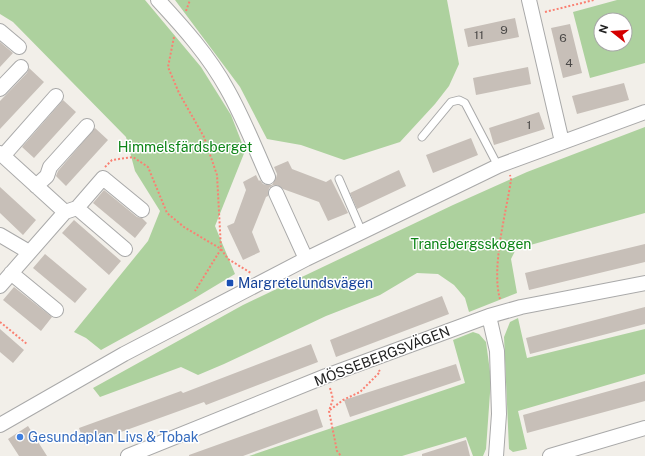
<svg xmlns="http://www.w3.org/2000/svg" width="645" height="456" font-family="'Public Sans',sans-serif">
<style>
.forest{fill:#add19e;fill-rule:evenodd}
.building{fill:#c7bfb8}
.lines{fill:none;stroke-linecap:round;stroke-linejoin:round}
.lane-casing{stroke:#a9a9a9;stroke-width:9}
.street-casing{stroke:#a9a9a9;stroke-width:16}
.path{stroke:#fa8072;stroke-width:2;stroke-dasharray:2 2;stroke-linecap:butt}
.lane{stroke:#fff;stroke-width:7}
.street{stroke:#fff;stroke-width:14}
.transit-dot{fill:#1a4fb4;stroke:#fff;stroke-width:1.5}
.shop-dot{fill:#3f7fe0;stroke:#fff;stroke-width:1.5}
.labels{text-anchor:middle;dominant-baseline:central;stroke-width:3;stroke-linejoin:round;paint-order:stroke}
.number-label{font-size:12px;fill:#4b4948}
.park-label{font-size:14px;fill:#0c8416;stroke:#fff}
.transit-label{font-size:14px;fill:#164399;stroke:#fff;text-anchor:start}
.street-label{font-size:14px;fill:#222;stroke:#fff}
.shop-label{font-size:14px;fill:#366cbe;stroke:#fff;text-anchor:start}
</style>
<rect width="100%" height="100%" fill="#f2efe9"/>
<!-- forest -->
<path class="forest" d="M0 0H145L201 67 231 115 245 151 215 226 235 274 190 301 101 350 86 338 74 332 148 241 160 211 135 171 126 137 13 22 0 14Z
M175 0H447L459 64 449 86 435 104 400 142 344 160 301 145 267 139 240 87Z
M617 0H645V63L590 78 573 12ZM601 20H625V44H601Z
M645 127V213L516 249 511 259 517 293 469 312 465 298 454 285 438 274 417 273 380 295 326 316 224 364 198 375 181 367 100 397 93 388 243 305 453 205 527 172Z
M518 318 527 358 645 329V374L518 411 527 449 513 452 509 449 504 337 510 322Z
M473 332 479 334 486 342 491 379 486 449 483 456H473L466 437 402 456H249L465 383 453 340Z"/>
<!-- building -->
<path class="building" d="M515 18 519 37 468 47 464 29Z
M570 24 582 73 563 78 551 28Z
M0 42 13 53 0 67Z
M528 67 531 84 476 95 473 78Z
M29 68 44 82 0 129V101L27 73Z
M624 83 629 100 577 114 572 96Z
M63 100 76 112 34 158 22 147Z
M539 112 545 129 494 145 489 128Z
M95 128 108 140 66 186 56 176 58 171Z
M471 138 478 155 433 173 426 155Z
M288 161 292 169 326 182 331 179 348 213 328 221 319 202 283 189 277 185H273L269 188 268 196 266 197 252 232 260 252 243 260 227 226 234 223 246 190 243 182 256 175 259 181 260 180 263 184 267 185H272L276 178 277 174 274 167Z
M399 170 406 186 357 209 350 193Z
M0 187 36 220 23 235 0 213Z
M104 190 137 217 142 218 147 223 135 238 93 203Z
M74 220 121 261 109 275 62 233Z
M645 244V262L529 290 525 273Z
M45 254 87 289 75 303 33 268Z
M14 287 52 317 41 331 3 300Z
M442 296 449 314 336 357 330 340Z
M645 307V324L530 354 526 338Z
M0 329 24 350 13 363 0 352Z
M311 344 318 362 206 405 204 402 85 445 79 428 181 391 183 393Z
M456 364 461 380 350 417 344 400Z
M645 381V401L527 433 523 415Z
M317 409 323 427 243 456H189V455Z
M28 426 47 456H19L8 439Z
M466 440 470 456H422V454Z"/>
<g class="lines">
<!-- lane casing -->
<g class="lane-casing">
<path id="lane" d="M422 137 451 102 459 100 465 103 498 166
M339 179 362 232"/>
</g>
<!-- street casing -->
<g class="street-casing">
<path id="street" d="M158 0C183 27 209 56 227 89 243 117 255 148 268 177
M529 0 562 142
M0 31 19 47
M0 89 21 67
M0 153 65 212 0 286
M3 156 56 96
M36 186 47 176 50 167 87 126
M276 193 306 259
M77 208 125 249
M65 212 77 208 103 178 142 210
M0 235 29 252
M11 273 56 310
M489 316 497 351 499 414 496 456
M0 425 124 354 306 259 362 232 498 166 645 112
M128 456 326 376 489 316 521 307 645 283
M550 456 645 428"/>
</g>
<!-- path -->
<path class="path" d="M186 11 190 0
M545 12 594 0
M174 37 168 67 179 93 204 137 217 175 221 249 228 259 251 273
M105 167 112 160 133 157 148 167 167 213 184 227 221 249 195 291
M500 299C491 268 506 213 511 180L510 175
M0 322 27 344
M330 388 333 399 329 411 337 451 341 456
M330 410 343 400 360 392 380 372 379 370"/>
<!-- lane -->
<use href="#lane" class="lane"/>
<!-- street -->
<use href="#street" class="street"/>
</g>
<!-- markers -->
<rect class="transit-dot" x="226" y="279" width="8" height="8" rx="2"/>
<circle class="shop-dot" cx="20" cy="437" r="4"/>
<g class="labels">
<!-- number labels -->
<g class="number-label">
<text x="504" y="30">9</text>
<text x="479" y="35">11</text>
<text x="563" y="38">6</text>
<text x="569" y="63">4</text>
<text x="529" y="125">1</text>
</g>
<!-- park labels -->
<g class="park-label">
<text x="185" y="147">Himmelsfärdsberget</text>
<text x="471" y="244">Tranebergsskogen</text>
</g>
<!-- transit labels -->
<g class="transit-label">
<text x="238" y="283">Margretelundsvägen</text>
</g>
<!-- street labels -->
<g class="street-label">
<text transform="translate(382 356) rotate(-21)">MÖSSEBERGSVÄGEN</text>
</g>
<!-- shop labels -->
<g class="shop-label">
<text x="28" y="437">Gesundaplan Livs &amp; Tobak</text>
</g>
</g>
<!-- north arrow -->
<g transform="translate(613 32) rotate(287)"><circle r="19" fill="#ffffff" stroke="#a7a7a7"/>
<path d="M0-3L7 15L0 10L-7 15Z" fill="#d40000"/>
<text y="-6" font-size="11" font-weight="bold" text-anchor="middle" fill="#222222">N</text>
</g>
</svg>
